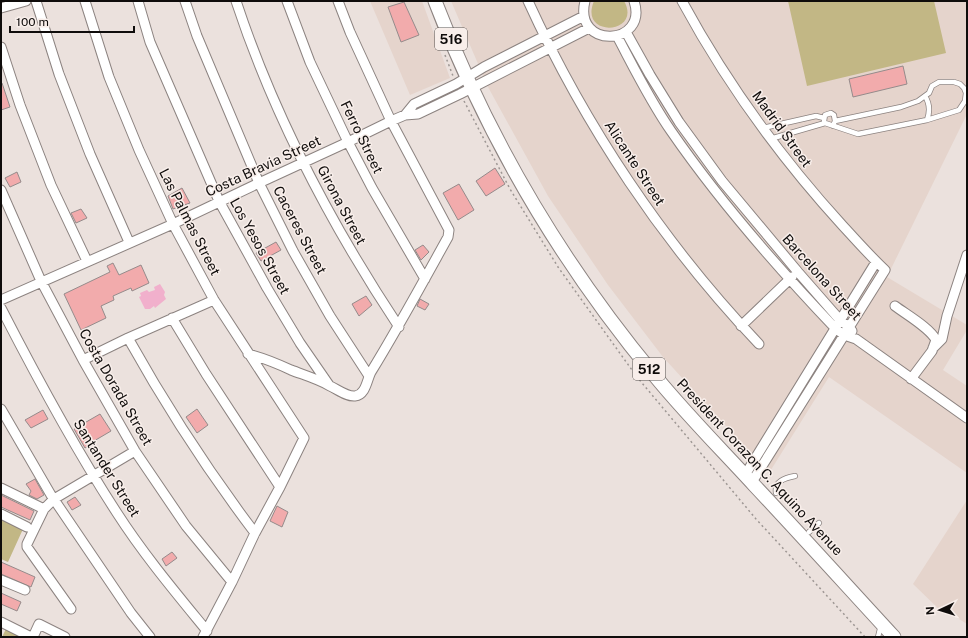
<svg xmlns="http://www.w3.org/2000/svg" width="968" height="638" font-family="'Public Sans',sans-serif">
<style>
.built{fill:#e5d4cc}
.green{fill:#c2b785}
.water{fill:#f1b0cc}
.building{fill:#f2abac;stroke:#958b8b}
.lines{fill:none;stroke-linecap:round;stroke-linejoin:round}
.lane-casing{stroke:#8c8380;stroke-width:6}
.street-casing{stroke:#8c8380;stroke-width:11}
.primary-casing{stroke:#8c8380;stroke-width:15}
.path{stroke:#9d9693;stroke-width:1.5;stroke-dasharray:2 3;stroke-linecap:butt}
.lane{stroke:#fff;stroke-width:4.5}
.street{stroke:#fff;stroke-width:9}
.primary{stroke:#fff;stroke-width:13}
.labels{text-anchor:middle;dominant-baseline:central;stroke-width:3;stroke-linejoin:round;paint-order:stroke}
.shield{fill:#f8eeea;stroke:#55504e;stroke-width:1}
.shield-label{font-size:13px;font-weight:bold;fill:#0f0c0b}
.street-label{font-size:14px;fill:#0f0c0b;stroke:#f8eeea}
</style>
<rect width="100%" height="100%" fill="#ebe1dd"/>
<!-- built -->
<path class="built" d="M370 1H422L450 78 410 95Z
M451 1H967V114L887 277 967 325V330L943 370 967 386V473L829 377 769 473 663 357 608 285 548 196 488 87Z
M967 500V624L948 612 944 614 913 584Z"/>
<!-- green -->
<path class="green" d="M594 1H624C643 34 578 39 594 1Z
M788 1H934L946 53 807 86Z
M1 518 23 529 8 562 1 559Z
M6 629 21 637H2Z"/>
<!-- water -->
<path class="water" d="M160 284 165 292 164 295 166 299 155 308 154 306 150 309H145L139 297 141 296 140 293 147 290 149 292 155 290 154 287Z"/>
<!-- building -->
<path class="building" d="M404 2 419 35 401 42 388 7Z
M903 66 907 84 853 97 849 79Z
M1 83H2L10 107 1 110Z
M495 168 505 184 486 196 476 181Z
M17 172 21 182 10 187 5 178Z
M459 184 474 210 458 220 443 193Z
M182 188 190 203 173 209 168 196Z
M81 209 87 218 76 223 71 213Z
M276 242 281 250 261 261 256 253Z
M423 245 429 252 421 260 415 250Z
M113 263 119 275 141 265 149 283 132 291 131 288 113 296 114 300 101 306 106 318 81 330 64 294 110 272 107 266Z
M366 296 372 305 359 316 352 304Z
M420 299 429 304 425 310 417 306Z
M197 409 208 425 197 433 186 417Z
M43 410 48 419 31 428 25 420Z
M100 414 111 431 94 441V442L85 448 74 429Z
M35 479 44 495 37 499 29 495 31 491 26 484Z
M1 495 34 511 30 520 1 507Z
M75 497 81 505 72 510 67 502Z
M277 506 288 512 282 527 270 521Z
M172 552 177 558 166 566 162 559Z
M1 562 35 577 31 587 1 574Z
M1 593 21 602 17 611 1 604Z"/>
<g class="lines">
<!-- lane casing -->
<g class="lane-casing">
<path id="lane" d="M925 96C930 104 930 112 927 120
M833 126 835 121 834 115 831 113 825 115 824 121 825 123 858 134 927 120 959 110 965 101 966 93 964 88 960 84 954 82H939L932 86 929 93 918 101 901 107 835 121
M763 128 816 116 824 118
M770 139 825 123
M776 493C774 481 785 478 795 476
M809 532 819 523
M878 637 881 625"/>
</g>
<!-- street casing -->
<g class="street-casing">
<path id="street" d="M36 1 59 74 90 154 129 242
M85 1 109 77 139 150 173 224 214 300 304 438 280 487 255 533 232 582 203 637
M138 1 150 42 219 201 267 288 300 343 329 385
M185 1 197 36 259 183 293 251 330 316 369 376
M236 1C274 116 332 226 399 327
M287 1 310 62 348 142 372 188 425 279
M528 1C585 126 664 244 759 344
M585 1C573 50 649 46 634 1
M682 1C727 84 779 156 843 226 857 241 870 256 885 270L752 482
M1 8 26 1
M626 32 650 75 679 122 722 181 798 272 840 320 849 327 852 331
M617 36C634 68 650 101 671 131 720 202 776 266 835 328L844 335 856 339 967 418
M1 47 20 105 51 185 87 261
M405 115 414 104 456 84 484 67 584 16
M1 190 41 281 83 360 135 451 186 526 232 582
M1 300 173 224 259 183 348 142 391 121 405 115 418 114 460 94 589 28
M895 306C907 315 930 328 936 340L932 351 911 379
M1 308C37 378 74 447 117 513 144 555 176 593 207 631
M172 318 206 374 280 487
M741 326 792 277
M128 338C166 406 208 471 255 533
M933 348 942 339 947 316 967 255
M248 354C264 358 276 363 291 370 304 375 318 379 330 386 337 389 347 397 355 396 366 395 367 379 371 372 398 328 423 282 448 237L449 230 391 121 350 32 338 1
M83 360 128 338 214 300
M1 409 51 495 131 613 150 637
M745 475 876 262
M1 488 44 509
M1 514 27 527
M1 580 25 590
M71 609 27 547V544L44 509 54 499 135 451
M1 622 31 637
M33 637 39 624 65 637"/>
</g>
<!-- primary casing -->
<g class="primary-casing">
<path id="primary" d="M435 1C487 137 562 264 655 376 686 414 721 449 754 485 801 535 847 586 894 637"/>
</g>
<!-- path -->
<path class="path" d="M445 55 453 76
M464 101 510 189 558 267 637 377 756 519 865 637"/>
<!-- lane -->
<use href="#lane" class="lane"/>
<!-- street -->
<use href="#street" class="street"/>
<!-- primary -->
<use href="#primary" class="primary"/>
</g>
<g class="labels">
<!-- shield labels -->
<g class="shield">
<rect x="435" y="28" width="32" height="22" rx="3"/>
<rect x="633" y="358" width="32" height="22" rx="3"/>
</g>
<g class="shield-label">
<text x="451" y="39">516</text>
<text x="649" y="369">512</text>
</g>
<!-- street labels -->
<g class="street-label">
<text transform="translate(782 129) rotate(54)">Madrid Street</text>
<text transform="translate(362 137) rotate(64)">Ferro Street</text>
<text transform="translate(635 163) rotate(57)">Alicante Street</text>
<text transform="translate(263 166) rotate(-25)">Costa Bravia Street</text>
<text transform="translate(342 205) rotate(62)">Girona Street</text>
<text transform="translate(190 222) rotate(63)">Las Palmas Street</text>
<text transform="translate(300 230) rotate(62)">Caceres Street</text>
<text transform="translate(260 246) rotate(61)">Los Yesos Street</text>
<text transform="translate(822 277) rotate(48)">Barcelona Street</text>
<text transform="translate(116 387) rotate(60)">Costa Dorada Street</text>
<text transform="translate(760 467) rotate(47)">President Corazon C. Aquino Avenue</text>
<text transform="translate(107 468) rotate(58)">Santander Street</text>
</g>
</g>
<!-- border -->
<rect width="968" height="638" fill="none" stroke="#0f0c0b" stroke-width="4"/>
<!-- north arrow -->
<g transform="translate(940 610) rotate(266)" stroke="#f8eeea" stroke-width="3" paint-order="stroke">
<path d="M0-3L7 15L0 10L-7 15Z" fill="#0f0c0b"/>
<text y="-6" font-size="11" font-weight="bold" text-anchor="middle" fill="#0f0c0b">N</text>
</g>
<!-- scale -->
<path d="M10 26v6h124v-6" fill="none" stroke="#0f0c0b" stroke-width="2"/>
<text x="16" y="26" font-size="12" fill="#0f0c0b" stroke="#f8eeea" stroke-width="3" paint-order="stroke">100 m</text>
</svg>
